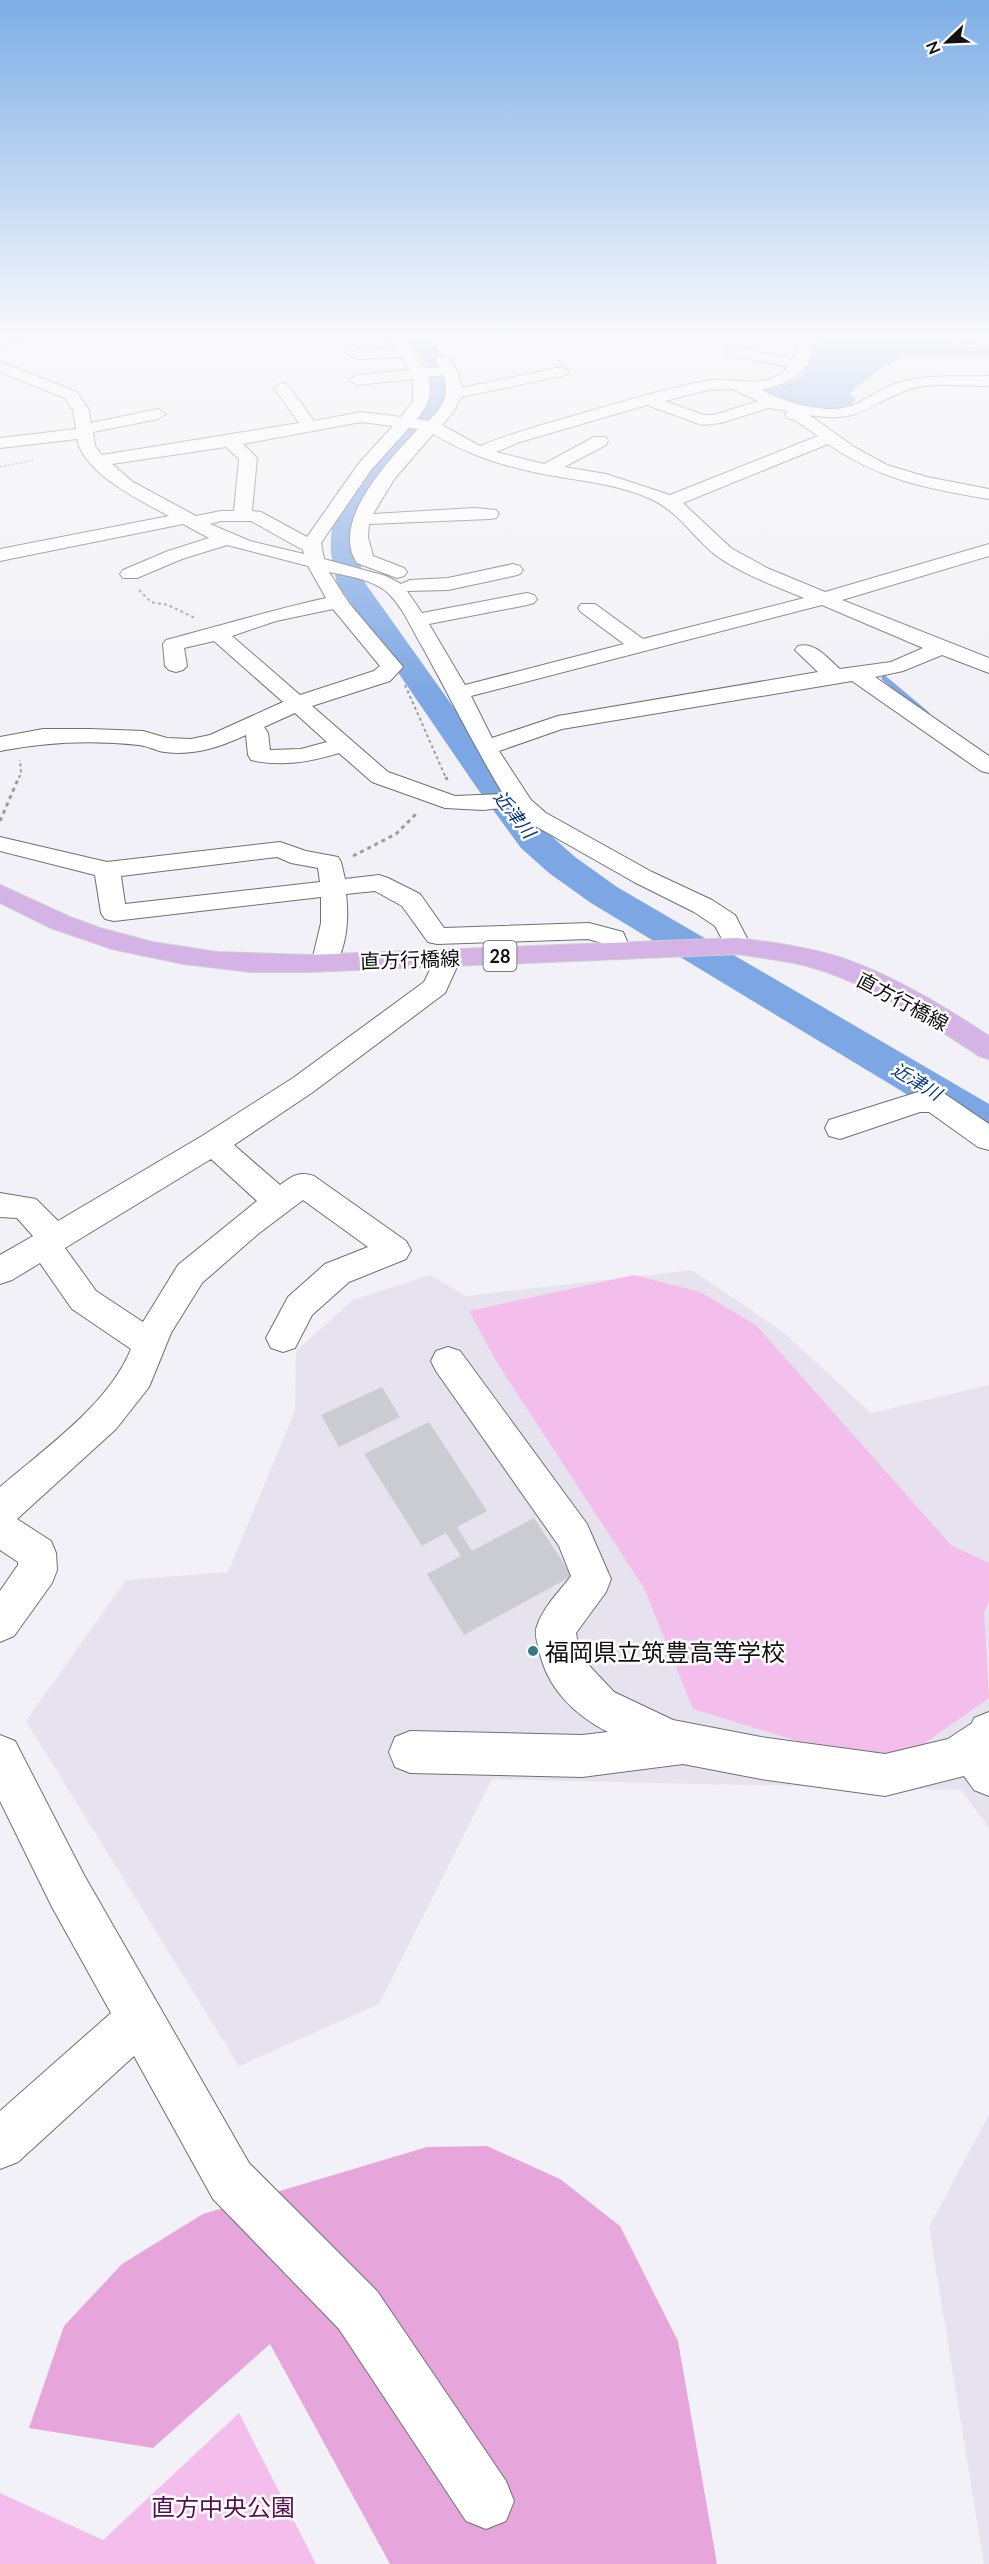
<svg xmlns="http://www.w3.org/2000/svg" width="989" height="2564" font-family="Lato,'Noto Sans JP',sans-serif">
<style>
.built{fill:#e6e3ef}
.green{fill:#f3beeb}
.forest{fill:#e6a6dc}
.water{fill:#7ca6e4}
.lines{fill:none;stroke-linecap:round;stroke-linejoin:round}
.stream{stroke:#7ca6e4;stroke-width:5}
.river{fill:#7ca6e4;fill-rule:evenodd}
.building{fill:#cbccd2}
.minor-casing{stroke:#706f74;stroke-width:2}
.major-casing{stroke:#cfcfd0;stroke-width:2}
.path-far2{stroke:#9c9b9f;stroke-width:1.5;stroke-dasharray:2 2;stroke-linecap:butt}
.path-far1{stroke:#9c9b9f;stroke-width:2;stroke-dasharray:3 3;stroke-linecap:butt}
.path{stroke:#9c9b9f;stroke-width:3;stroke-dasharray:4 4;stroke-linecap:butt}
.minor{fill:#fff;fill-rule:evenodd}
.major{fill:#d5b3e7;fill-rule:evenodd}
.poi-dot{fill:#327b81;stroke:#fff;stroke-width:2}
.labels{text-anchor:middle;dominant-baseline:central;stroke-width:5;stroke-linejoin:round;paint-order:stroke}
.far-water-label{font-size:18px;font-style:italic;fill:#00357c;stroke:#fff}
.shield{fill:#fff;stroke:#585859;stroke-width:1.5}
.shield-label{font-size:18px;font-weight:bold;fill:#111012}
.street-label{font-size:20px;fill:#111012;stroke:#fff}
.near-poi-label{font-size:24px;fill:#111012;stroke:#fff;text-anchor:start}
.near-park-label{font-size:24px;fill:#580e52;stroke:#fff}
</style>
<rect width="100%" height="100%" fill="#f2f1f7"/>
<!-- built -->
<path class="built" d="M692 1270 783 1332 871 1413 989 1385V1828L961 1790 492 1779 379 2004 239 2066 26 1721 126 1580 228 1572 295 1411 296 1351 353 1300 430 1275 466 1296Z
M989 2115V2564H984L929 2227Z"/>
<!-- green -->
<path class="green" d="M634 1275 700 1292 756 1325 951 1545 989 1563V1601L984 1612 989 1698 902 1759 814 1746 693 1709 644 1588 496 1361 469 1311Z
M239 2413 316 2564H0V2493L103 2540Z"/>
<!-- forest -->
<path class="forest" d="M487 2146 560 2179 620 2226 678 2341 717 2564H390L270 2344 153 2448 29 2428 64 2326 122 2264 203 2214 427 2147Z"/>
<!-- water -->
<path class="water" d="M827 338H934L954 345 989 348V357L902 358 884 366 850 393 856 400C845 415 800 408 783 403 777 400 770 394 763 390 800 381 804 382 815 345Z"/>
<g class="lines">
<!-- stream -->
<path class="stream" d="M884 678 927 714"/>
<!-- river -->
<path class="river" d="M408 338H429C438 349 448 360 451 374 466 426 371 475 360 524 355 545 360 562 365 583L501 774 547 832 575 857 617 887 989 1104V1140L974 1135 591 903 549 873 521 848 477 788 337 583C332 562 328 546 333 524 345 474 441 423 429 374 425 360 415 350 408 338Z"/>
</g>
<!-- building -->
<path class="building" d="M382 1387 400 1417 339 1447 321 1415Z
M429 1422 487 1511 457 1527 472 1551 534 1518 572 1576 464 1635 427 1574 461 1556 446 1533 422 1546 364 1454Z"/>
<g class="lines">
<!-- minor casing -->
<g class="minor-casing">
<path id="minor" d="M0 338H26L24 341 0 346Z
M390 338H405L424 368 440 367 435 360 438 357H448L458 372 462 388 561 367 566 369 569 372 566 375 461 397 453 413 442 425 480 446C516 431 553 422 590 411 628 400 667 388 706 381 736 375 763 393 788 367L728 354 726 351 728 348 733 347 793 359 797 347 805 338H822L811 349 808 365 797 376 782 384 762 390C783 402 827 415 851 406 868 399 883 387 901 382 929 374 960 377 989 376V386C964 386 933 382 910 389 866 404 862 424 809 415L856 448 887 465 927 477 989 489V499C929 489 879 480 828 444L683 503 731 548 767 568 825 592 989 544V556L842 600 989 658V673L942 655 903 671 875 677 989 756V773L981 771 852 681 562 729 499 751 531 800 546 813 652 872 712 900 735 915 751 946 747 952 738 954 729 952 715 926 694 912 634 882 530 823 511 807 483 810 445 808 372 782 339 753C309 762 282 767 251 760L248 755 246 735C220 747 194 756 165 752 156 751 148 746 139 745 92 740 46 742 0 751V737L43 729H90L143 731 167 738 191 739 210 735 283 702 214 641 184 648 187 666 183 670 176 672 169 670 165 666 163 644 166 640C219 626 272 610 326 598L308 566 227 545 182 559 137 578H123L120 574 123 570 168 551 209 538 183 524 0 561V549L169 516C141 501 83 473 77 439L0 448V438L76 429 73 410 65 398 0 372V362L77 392 89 410 91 423 158 409 166 414 158 419 93 432 95 446 102 455 299 423 274 388 282 383 288 385 314 421 361 412 401 417 413 401V379L357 385 349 380 357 375 409 370 402 357 356 359 348 354 356 349 396 348ZM443 375C450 395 443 407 428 421L417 419C428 406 433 394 428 377ZM733 389 758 401 714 415H704L665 401 708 390ZM647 405 702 425 721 423 769 408 788 411 785 415 787 418 795 420 818 436 670 495 606 474 564 467 606 445 608 441 606 437H594L544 464 496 452 520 442ZM361 422 393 426 359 463 307 537 261 512 252 511 257 458 243 444ZM409 428 418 429C391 458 329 521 357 563L397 578 404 576 407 572 404 568 373 556 368 537 369 524 490 519 496 518 499 514 496 510 474 508 373 514 395 478 433 434C467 454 499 465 538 473 577 481 617 483 653 500 680 513 695 540 718 557 744 575 775 586 804 598L643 639 595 604H581L578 608 581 612 624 644 465 685 429 624 527 605 534 603 537 599 534 595 527 593 422 613 407 591 448 590 513 576 520 574 523 570 520 566 513 564 448 578 410 580 401 584 386 576 324 559 321 543 371 470ZM226 447 239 459 234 511H221L196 516 133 482 112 464ZM221 521H251L303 550 304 554 250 541 210 524ZM329 572C348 576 375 580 389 594 404 609 412 630 423 648 450 697 474 746 503 794L455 796 388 772 312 706 390 681 403 667 349 603ZM822 605 923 648 891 662 840 669C828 659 815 641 798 646L795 650 818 672 558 716 492 738 471 696ZM333 609 380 666 374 671 300 695 232 636 276 621ZM295 713 327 742 301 749 270 750 268 733 264 727Z
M0 837 107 862 280 842 306 851 338 857 341 862 345 879 379 875 388 878 420 894 444 928 589 923 623 932 631 951 627 957 618 959 609 957 602 943 588 939 437 944 428 942 402 906 375 891 346 894C349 918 347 947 334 967L325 970 316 967 312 961 321 923V897L114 921 105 919 101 913 95 875 0 851ZM277 857 291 863 318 868 320 882 125 904 121 876Z
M448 949 457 952 461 958 445 993 313 1092 234 1145 280 1185C292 1176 299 1171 314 1176L406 1241 411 1250 406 1259 349 1282 312 1315 295 1348 283 1352 271 1348 266 1338 288 1297 325 1264 368 1247 303 1200 258 1234 202 1283 171 1333 149 1387 116 1429 17 1519 51 1541 56 1553 57 1570 52 1583 14 1636 0 1642V1591L18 1565V1562L0 1550V1487C44 1449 109 1404 131 1349L72 1309 40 1263 12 1280 0 1284V1255L33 1236 17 1218 0 1217V1193L36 1199 58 1221 202 1136 293 1078 424 982 439 952ZM211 1159 257 1201 178 1265 143 1322 96 1291 65 1248Z
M935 1091 945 1094 989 1124V1150L978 1147 929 1112H920L840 1139 829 1136 825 1128 829 1120 918 1092Z
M448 1347 460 1351 587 1524 611 1579 606 1592 576 1633 580 1656 614 1692 673 1720 761 1737 885 1754 948 1739 972 1723 974 1718 989 1712V1796L974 1790 964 1776 885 1796 761 1779 683 1764 582 1777 410 1773 395 1767 389 1752 395 1737 410 1731 582 1735 608 1732C574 1715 546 1687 539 1649 537 1642 534 1633 537 1626 543 1607 560 1591 571 1576L559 1546 436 1371 431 1361 436 1351Z
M0 1735 15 1741 84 1875 249 2163 377 2291 506 2481 514 2501 506 2521 486 2529 466 2521 339 2329 213 2199 134 2056 18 2162 0 2169V2111L111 2013 52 1907 0 1801Z"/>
</g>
<!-- major casing -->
<g class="major-casing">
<path id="major" d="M0 885 70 917 100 928 152 942 217 952 308 955 738 938C773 943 808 947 842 958 894 976 943 1006 989 1036V1059L979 1056C925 1020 869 983 807 966 784 960 761 958 738 954L308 972H251L184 964 112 949 51 928 0 903Z"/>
</g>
<!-- path-far2 -->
<path class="path-far2" d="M940 338 950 342 989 345
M0 467 34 460"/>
<!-- path-far1 -->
<path class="path-far1" d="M139 590 151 602 168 605 195 618
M405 685 446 778
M19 778 21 773 20 760"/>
<!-- path -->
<path class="path" d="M446 777 447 780
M0 821 19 777
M353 856 396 834 418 812"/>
<!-- minor -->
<use href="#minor" class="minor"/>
<!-- major -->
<use href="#major" class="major"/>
</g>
<!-- sky -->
<linearGradient id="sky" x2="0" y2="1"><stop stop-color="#7daee6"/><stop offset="0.48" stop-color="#f9f9fb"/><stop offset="1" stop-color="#f9f9fb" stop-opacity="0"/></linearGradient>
<rect width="989" height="697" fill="url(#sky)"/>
<!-- markers -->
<circle class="poi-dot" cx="533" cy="1651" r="6"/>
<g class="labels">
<!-- far-water labels -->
<g class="far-water-label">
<text transform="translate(515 814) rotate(52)">近津川</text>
<text transform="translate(917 1081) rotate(31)">近津川</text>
</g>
<!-- shield labels -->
<rect class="shield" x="483.5" y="941" width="33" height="30" rx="4.5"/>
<g class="shield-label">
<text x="500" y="956">28</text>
</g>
<!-- street labels -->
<g class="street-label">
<text transform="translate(410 959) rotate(-2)">直方行橋線</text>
<text transform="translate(903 1001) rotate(28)">直方行橋線</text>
</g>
<!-- near-poi labels -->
<g class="near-poi-label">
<text x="545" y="1651">福岡県立筑豊高等学校</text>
</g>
<!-- near-park labels -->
<g class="near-park-label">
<text x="223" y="2506">直方中央公園</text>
</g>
</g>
<!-- north arrow -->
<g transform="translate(947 42) rotate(247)" stroke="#ffffff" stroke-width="4.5" paint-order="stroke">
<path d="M0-4.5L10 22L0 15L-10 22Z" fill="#111012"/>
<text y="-9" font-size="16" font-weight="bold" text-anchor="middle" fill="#111012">N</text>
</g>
</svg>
